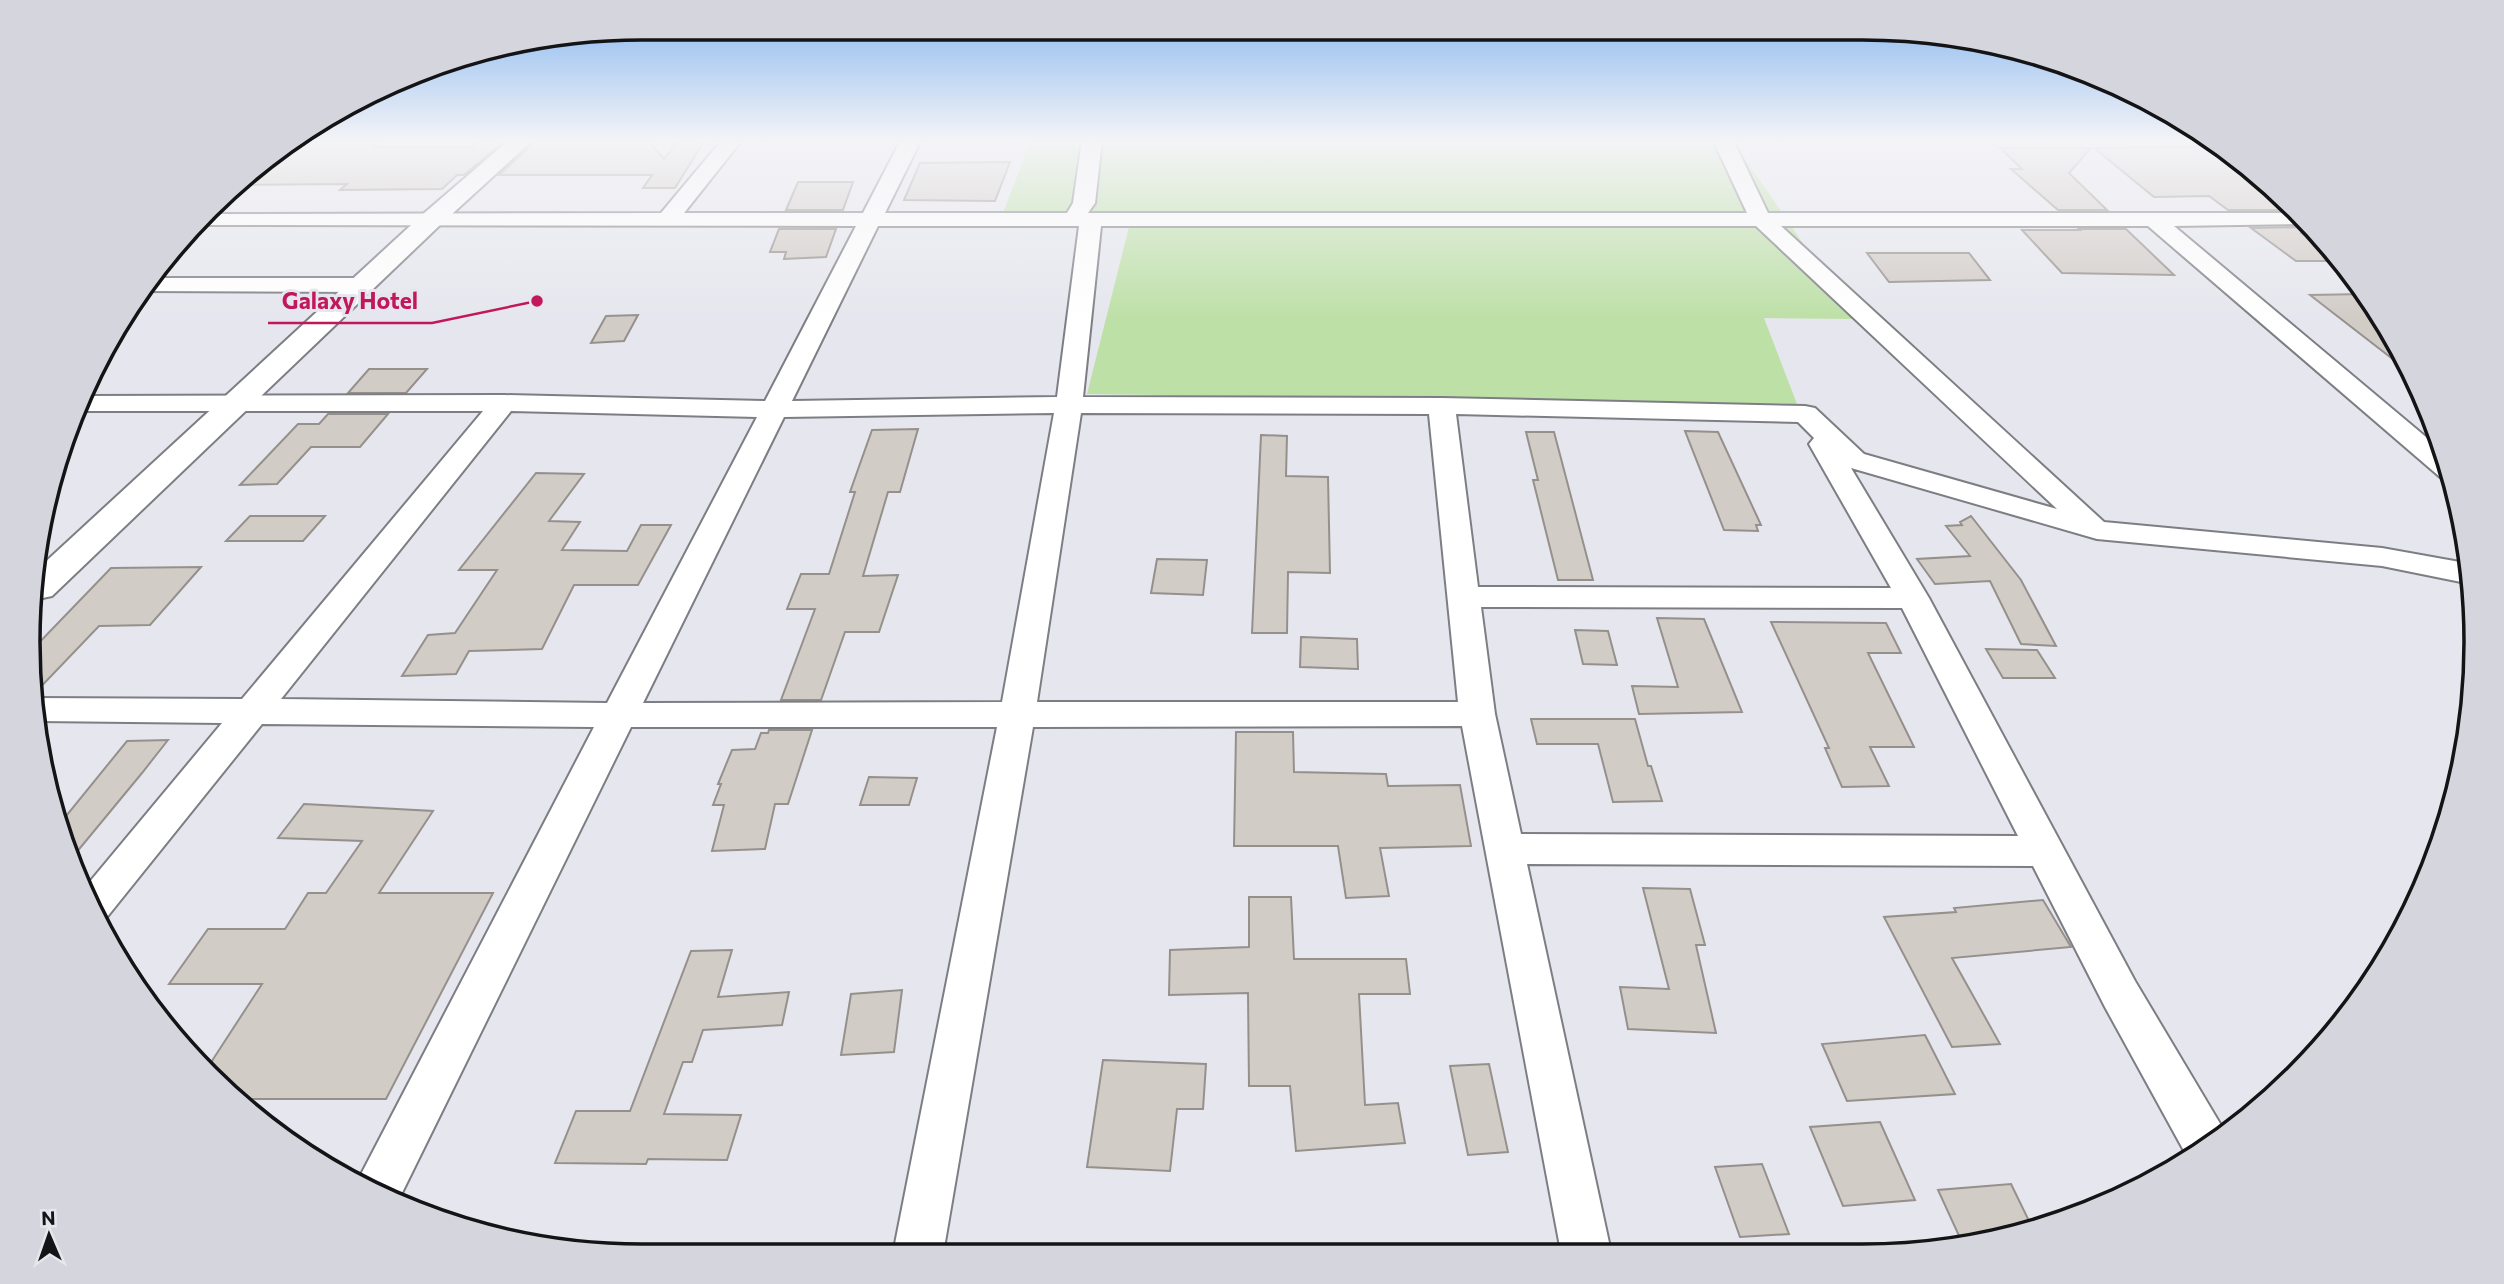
<svg xmlns="http://www.w3.org/2000/svg" width="2504" height="1284" font-family="Commissioner,sans-serif">
<style>
.green{fill:#bde0a6}
.building{fill:#d2ccc7;stroke:#96908c;stroke-width:2}
.lines{fill:none;stroke-linecap:round;stroke-linejoin:round}
.minor-casing{stroke:#7d7e84;stroke-width:4}
.major-casing{stroke:#7d7e84;stroke-width:4}
.minor{fill:#fff;fill-rule:evenodd}
.major{fill:#fff;fill-rule:evenodd}
.rim{fill:none;stroke:#141416;stroke-width:3.5}
.leader{fill:none;stroke:#c2185b;stroke-width:2.5}
.callout-dot{fill:#c2185b;stroke:#e6e7ee;stroke-width:2.5}
.callout-label{font-size:23px;text-anchor:middle;font-weight:bold;fill:#c2185b;stroke:#e6e7ee;stroke-width:6;stroke-linejoin:round;paint-order:stroke}
</style>
<rect width="100%" height="100%" fill="#e6e7ee"/>
<!-- green -->
<path class="green" d="M1031 140H1732L1855 319 1764 318 1797 404 1087 394 1129 227 1000 221Z"/>
<!-- building -->
<path class="building" d="M678 140H705L675 188H643L652 175H499L535 142 649 141 664 159Z
M293 142H381L374 147H472L477 142H503L464 175H457L442 189 340 190 347 184 240 185 255 169Z
M2221 146 2236 155 2295 210H2228L2209 196 2154 197 2094 148Z
M2000 148H2091L2069 173 2107 210H2058L2011 169H2022Z
M1010 162 995 201 904 200 920 163Z
M798 182H853L843 210H786Z
M2307 227 2301 233 2339 261H2296L2251 228Z
M779 229H836L826 257 784 259 786 252H770Z
M2079 229H2126L2174 275 2062 273 2022 230H2080Z
M1867 253H1969L1990 280 1889 282Z
M2365 294 2394 335 2412 374 2310 295Z
M638 315 624 341 591 343 606 316Z
M369 369H427L406 393H348Z
M328 414H388L360 447H311L277 484 240 485 298 424H319Z
M918 429 900 492H888L863 576 898 575 879 632H845L821 700H781L815 609H787L801 574H829L855 492H850L872 430Z
M1685 431 1718 432 1761 525H1756L1758 531 1724 530Z
M1526 432H1554L1593 580H1558L1533 480H1538Z
M1261 435 1287 436 1286 476 1328 477 1330 573 1288 572 1287 633H1252Z
M536 473 584 474 549 521 580 522 562 550 627 551 641 525H671L638 585H574L542 649 469 651 456 674 402 676 428 635 455 633 497 570H459Z
M250 516H325L303 541H226Z
M1971 516 2021 580 2056 646 2021 644 1990 581 1935 584 1917 559 1970 556 1946 526 1962 525 1960 522Z
M1157 559 1207 560 1203 595 1151 593Z
M201 567 150 625 99 626 32 696 29 683 32 650 111 568Z
M1657 618 1704 619 1742 712 1639 714 1632 686 1678 687Z
M1771 622 1886 623 1901 653H1868L1914 747H1870L1889 786 1842 787 1825 748H1829Z
M1575 630 1608 631 1617 665 1583 664Z
M1301 637 1357 639 1358 669 1300 667Z
M1986 649 2037 650 2055 678H2003Z
M1531 719H1635L1648 766H1651L1662 801 1613 802 1598 744H1537Z
M769 730H812L788 804H775L765 849 712 851 724 805H713L721 784H718L732 750 755 749 761 733H768Z
M1236 732H1293L1294 772 1386 774 1388 786 1460 785 1471 846 1380 848 1389 896 1346 898 1338 846H1234Z
M168 740 142 773 71 859 62 821 127 741Z
M869 777 917 778 909 805H860Z
M304 804 433 811 379 893H493L386 1099H251L246 1108 206 1070 262 984H169L208 929H285L308 893H326L362 841 278 838Z
M1643 888 1690 889 1705 945H1696L1716 1033 1628 1029 1620 987 1669 989Z
M1249 897H1291L1294 959H1406L1410 994H1359L1365 1105 1398 1103 1405 1143 1296 1151 1290 1086H1249L1248 993 1169 995 1170 950 1249 947Z
M2043 900 2071 947 1952 958 2000 1044 1952 1047 1884 917 1956 912 1954 908Z
M732 950 718 997 789 992 782 1025 703 1030 692 1062H683L664 1114 741 1115 727 1160 648 1159 646 1164 555 1163 576 1111H630L691 951Z
M902 990 894 1052 841 1055 851 994Z
M1925 1035 1955 1094 1847 1101 1822 1044Z
M1103 1060 1206 1064 1203 1109H1177L1170 1171 1087 1167Z
M1489 1064 1508 1152 1468 1155 1450 1066Z
M1880 1122 1915 1200 1843 1206 1810 1127Z
M1762 1164 1789 1234 1740 1237 1715 1167Z
M2011 1184 2032 1227 2003 1235 1960 1238 1938 1190Z"/>
<g class="lines">
<!-- minor casing -->
<g class="minor-casing">
<path id="minor" d="M722 140H742L684 213H863L901 140H921L885 213H1067L1073 203 1082 140H1102L1095 203 1088 213H1747L1713 140H1733L1768 213H2297L2310 224 2174 226 2445 453 2451 479 2440 477 2148 226H1781L2104 522 2382 548 2471 564V584L2382 566 2097 539 1851 468 1929 598 2135 981 2225 1132 2203 1152 2189 1160 2105 1007 2033 866 1527 864 1611 1252H1561L1462 726 1033 727 943 1254H893L997 727H631L397 1203 356 1184 594 727 262 724 107 917 101 920 83 890 222 723 38 721 33 698 242 699 483 411H82L88 396 504 395 765 401 856 226 202 225 213 214 661 213ZM878 226H1079L1057 397 792 401ZM1101 226H1756L2057 509 1864 454 1815 408 1805 406 1442 398 1083 397ZM511 411 757 417 607 703 281 699ZM1054 413 1002 702 643 703 784 417ZM1081 413 1429 414 1458 702H1037ZM1456 414 1798 422 1814 438 1809 444 1891 588 1478 587ZM1481 607 1902 608 2018 836 1521 834 1495 714Z
M153 278H361L369 280 373 285 369 290 361 292 141 291Z"/>
</g>
<!-- major casing -->
<g class="major-casing">
<path id="major" d="M509 140H533L440 225 52 596 38 599 41 566 422 215Z"/>
</g>
<!-- minor -->
<use href="#minor" class="minor"/>
<!-- major -->
<use href="#major" class="major"/>
</g>
<!-- sky -->
<linearGradient id="sky" x2="0" y2="1"><stop stop-color="#86b6ef"/><stop offset="0.44" stop-color="#f4f4f7"/><stop offset="1" stop-color="#f4f4f7" stop-opacity="0"/></linearGradient>
<rect width="2504" height="320" fill="url(#sky)"/>
<!-- crop -->
<path d="M0 0H2504V1284H0ZM642 40H1862A602 602 0 0 1 2464 642V642A602 602 0 0 1 1862 1244H642A602 602 0 0 1 40 642V642A602 602 0 0 1 642 40Z" fill="#d5d6dd" fill-rule="evenodd"/>
<path class="rim" d="M642 40H1862A602 602 0 0 1 2464 642V642A602 602 0 0 1 1862 1244H642A602 602 0 0 1 40 642V642A602 602 0 0 1 642 40Z"/>
<!-- callouts -->
<path class="leader" d="M537 301L432 323H268"/>
<circle class="callout-dot" cx="537" cy="301" r="7"/>
<g class="callout-label">
<text x="350" y="309">Galaxy Hotel</text>
</g>
<!-- north arrow -->
<g transform="translate(49 1235) rotate(358)" stroke="#e6e7ee" stroke-width="5" paint-order="stroke">
<path d="M0-5L12 26L0 18L-12 26Z" fill="#141416"/>
<text y="-10" font-size="19" font-weight="bold" text-anchor="middle" fill="#141416">N</text>
</g>
</svg>
